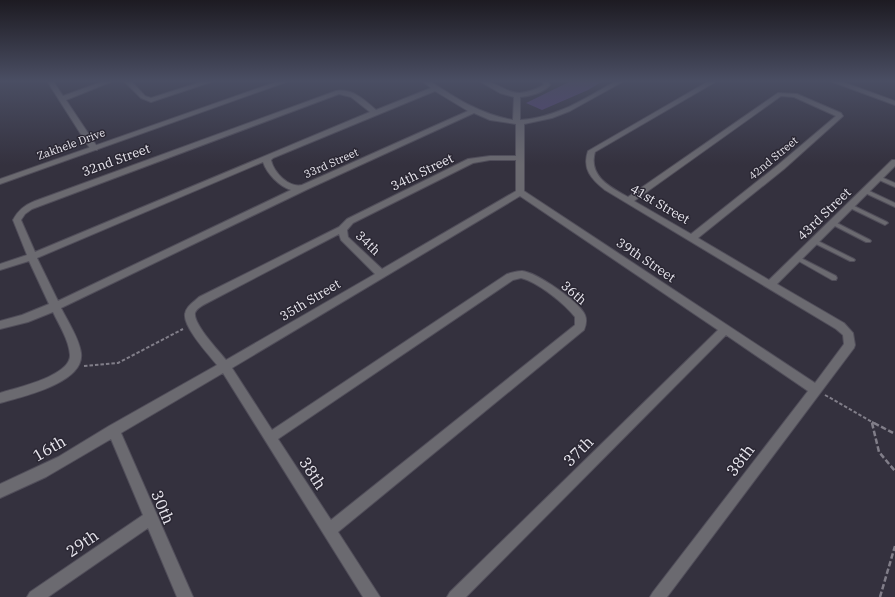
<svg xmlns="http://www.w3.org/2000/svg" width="895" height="597" font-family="'IBM Plex Serif',serif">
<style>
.building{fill:#55437a}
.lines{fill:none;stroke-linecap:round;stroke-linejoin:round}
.service-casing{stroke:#514e5a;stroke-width:2}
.minor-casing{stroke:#514e5a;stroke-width:2}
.tertiary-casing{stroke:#514e5a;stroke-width:2}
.path-far1{stroke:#817e89;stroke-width:2;stroke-dasharray:3.5 2;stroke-linecap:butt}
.path{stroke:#817e89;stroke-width:2.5;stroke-dasharray:5.5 2.5;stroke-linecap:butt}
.service{fill:#6b6a70;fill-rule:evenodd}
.minor{fill:#6b6a70;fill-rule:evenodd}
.tertiary{fill:#6b6a70;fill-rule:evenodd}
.labels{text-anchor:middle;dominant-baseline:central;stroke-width:3;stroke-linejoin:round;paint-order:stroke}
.far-street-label{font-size:11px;fill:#e8e6ee;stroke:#2a2733}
.street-label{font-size:13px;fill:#e8e6ee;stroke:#2a2733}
.near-street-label{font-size:16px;fill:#e8e6ee;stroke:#2a2733}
</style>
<rect width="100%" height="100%" fill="#34313e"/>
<!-- building -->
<path class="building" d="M571 81H603L588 90 542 110 526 103Z"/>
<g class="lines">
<!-- service casing -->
<g class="service-casing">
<path id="service" d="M877 177H881L895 183V187L877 179Z
M865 189 895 203V207L863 192V191Z
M850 204 887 222 888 223 885 225 883 224 848 207V205Z
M833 221 870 240 871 241 870 242H866L831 224 830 223Z
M814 239 854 259 855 260 854 261H850L812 242 811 241Z
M797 256 836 276 837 278 836 280H832L795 259 794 258Z"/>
</g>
<!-- minor casing -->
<g class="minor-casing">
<path id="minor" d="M47 81H53L63 96 104 81H113L66 100 98 148 97 150H91Z
M124 81H131L145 96 151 98 204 81H214L151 102 141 98Z
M422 81H430C457 99 480 114 513 120L514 97 500 93 479 81C506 81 507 104 542 86L544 85 542 81H548L550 85C543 93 530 96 520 97V120C556 118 586 98 616 81H624L570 111 552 118 524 124V191L815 383 844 344 843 335 836 329 605 190C591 179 582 169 588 151L709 81H717L595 152C588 176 610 187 628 197L778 93 797 94 841 113 843 116 842 117 784 169 698 238 769 280 892 160H895V166L777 284 844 323 853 333 855 345 854 348 667 597H650L653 592 808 391 726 335 466 597H447L450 592 718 330 520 196 232 368 272 430 507 274C511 273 517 271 522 271 536 272 580 302 585 315 587 320 586 325 584 330L338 532 380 597H363L223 373 121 433 193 597H177L148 528 48 597H27L30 592 143 515 111 439 46 477 0 498V484L58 457 109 426 217 365C209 355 183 327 185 314 186 306 194 302 199 297L339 227 347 219 468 159 490 156H516V124L490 120 474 113 308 189 61 308C68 322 79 338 81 353 85 383 21 397 0 403V393C16 388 71 376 70 355 69 340 59 325 53 312L28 322 0 329V321L22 315 49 304 29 261 0 270V264L27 255 13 220C18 210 25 205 35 201L336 91C352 88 365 100 376 110L431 88ZM435 91 468 111 302 185C289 188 274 173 271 160L273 158ZM339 94 351 97 370 112 35 252 21 220 25 214 32 209ZM781 96 794 97 836 116 778 165 691 234 634 201ZM490 160H516V191L382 269 348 237 347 230 353 223 473 163ZM263 162C267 174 279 186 291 190L58 301 37 258ZM339 234 341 240 375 274 226 360C219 351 193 324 195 313 196 309 203 305 207 303ZM521 278C538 282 565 304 575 317V325L331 520 278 439 513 280Z
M830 81H840L895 101V105Z"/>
</g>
<!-- tertiary casing -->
<g class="tertiary-casing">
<path id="tertiary" d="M279 81H289L0 184V179Z"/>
</g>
<!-- path-far1 -->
<path class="path-far1" d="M84 366 118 363 183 329
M825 395 872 422V424
M872 422 876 424"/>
<!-- path -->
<path class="path" d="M872 423 879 452 895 471
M874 423 895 434
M880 597 895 546"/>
<!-- service -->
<use href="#service" class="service"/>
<!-- minor -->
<use href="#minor" class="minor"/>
<!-- tertiary -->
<use href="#tertiary" class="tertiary"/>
</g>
<!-- sky -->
<linearGradient id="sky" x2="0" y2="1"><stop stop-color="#1d1b22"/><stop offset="0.49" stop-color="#4a4e63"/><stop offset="1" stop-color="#4a4e63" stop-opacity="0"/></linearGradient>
<rect width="895" height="165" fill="url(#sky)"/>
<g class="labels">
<!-- far-street labels -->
<g class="far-street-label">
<text transform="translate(71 144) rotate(-20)">Zakhele Drive</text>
<text transform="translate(773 158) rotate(-40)">42nd Street</text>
<text transform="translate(331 163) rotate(-24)">33rd Street</text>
</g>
<!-- street labels -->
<g class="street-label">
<text transform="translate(116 160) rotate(-20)">32nd Street</text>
<text transform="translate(422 172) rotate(-26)">34th Street</text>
<text transform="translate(660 204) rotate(30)">41st Street</text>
<text transform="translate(824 214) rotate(-44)">43rd Street</text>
<text transform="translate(368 243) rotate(44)">34th</text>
<text transform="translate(646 260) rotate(34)">39th Street</text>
<text transform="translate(574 293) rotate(41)">36th</text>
<text transform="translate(310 300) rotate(-31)">35th Street</text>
</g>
<!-- near-street labels -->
<g class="near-street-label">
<text transform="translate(49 448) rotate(-30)">16th</text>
<text transform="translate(578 451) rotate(-45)">37th</text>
<text transform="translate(740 460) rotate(-53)">38th</text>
<text transform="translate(313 473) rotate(57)">38th</text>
<text transform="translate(163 507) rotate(67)">30th</text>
<text transform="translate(82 543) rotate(-34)">29th</text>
</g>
</g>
</svg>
